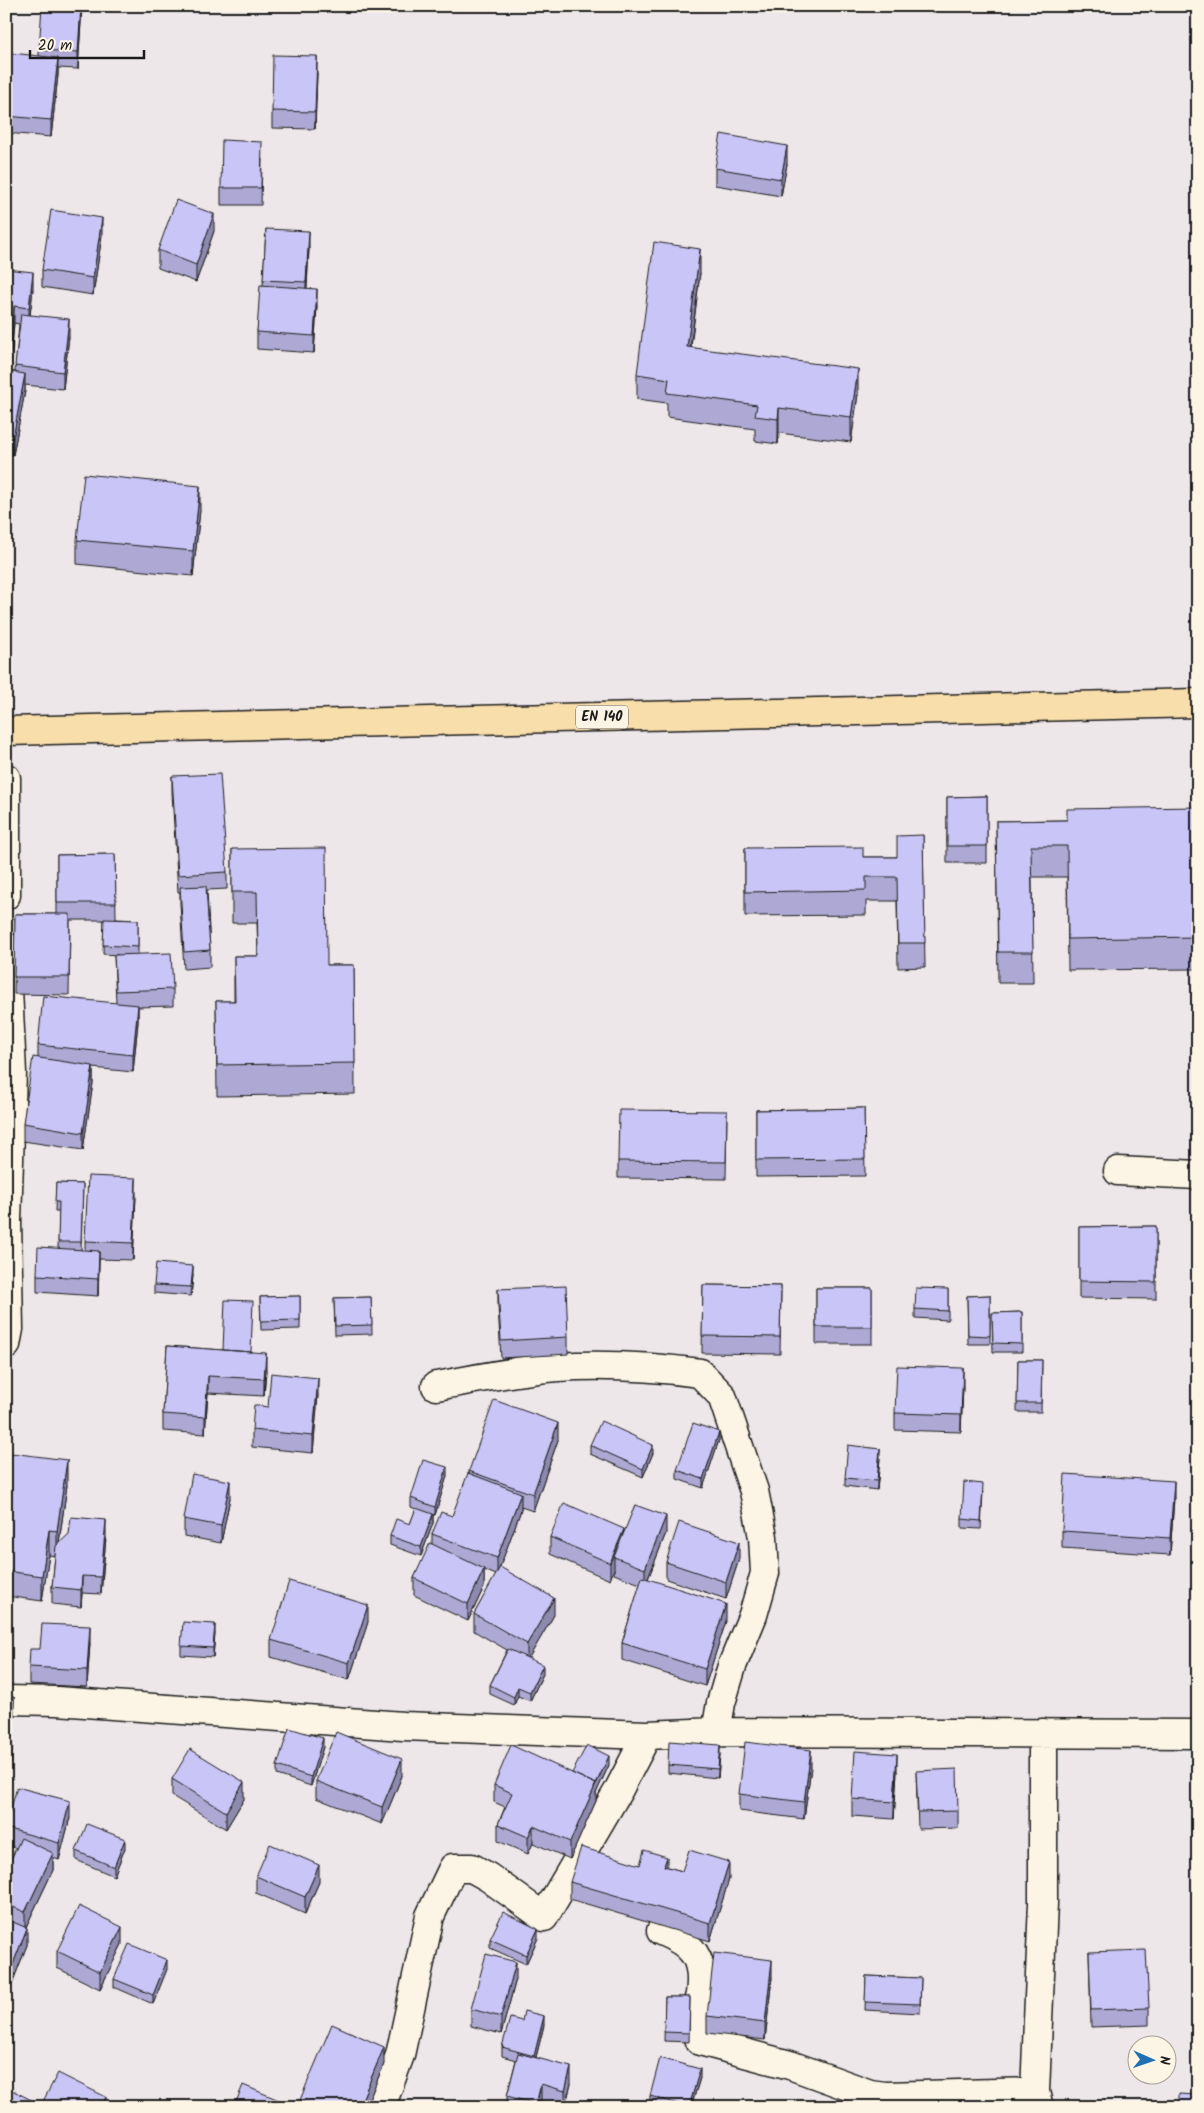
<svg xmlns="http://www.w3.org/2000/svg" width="1204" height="2113" font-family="Kalam,sans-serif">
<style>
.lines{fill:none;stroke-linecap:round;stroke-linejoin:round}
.minor-casing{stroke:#1c1c1c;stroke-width:31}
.primary-casing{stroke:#1c1c1c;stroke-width:31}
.minor{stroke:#fcf5e5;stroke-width:28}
.primary{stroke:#f8deab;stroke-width:28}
.wall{fill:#aea9d4;stroke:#1c1c1c;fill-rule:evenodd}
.shaded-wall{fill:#8d8aad;stroke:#1c1c1c}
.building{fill:#cac5f7;stroke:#1c1c1c}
.labels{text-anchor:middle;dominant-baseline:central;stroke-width:5;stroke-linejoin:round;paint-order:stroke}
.shield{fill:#fcf5e5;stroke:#5f5d58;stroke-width:1}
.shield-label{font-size:14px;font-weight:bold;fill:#1c1c1c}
</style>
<rect width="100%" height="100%" fill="#ede7ea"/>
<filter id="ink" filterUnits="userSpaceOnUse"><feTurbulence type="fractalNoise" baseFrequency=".02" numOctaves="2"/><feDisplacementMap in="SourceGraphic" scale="10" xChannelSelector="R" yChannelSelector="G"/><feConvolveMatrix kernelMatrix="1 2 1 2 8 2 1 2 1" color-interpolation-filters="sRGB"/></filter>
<g filter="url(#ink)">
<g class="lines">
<!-- minor casing -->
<g class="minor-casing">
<path id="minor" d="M6 778V895
M6 947 12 1073 7 1220 9 1329 6 1345
M1118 1171 1198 1175
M436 1386C476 1379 517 1370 558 1367 604 1364 653 1367 700 1373L722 1396 754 1491 763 1537 765 1573 753 1615 732 1666 721 1703 716 1732
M6 1700 57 1701 403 1726 647 1735 716 1732 1198 1734
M661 1931C693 1944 705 1958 700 1994 698 2003 695 2013 696 2021 696 2028 698 2035 700 2041L790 2065 870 2094 885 2096 1035 2092
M381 2107 400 2055 430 1916 453 1868H472L488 1877 544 1917 618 1791 647 1735
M1039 2107 1035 2092 1043 1903V1733"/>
</g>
<!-- primary casing -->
<g class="primary-casing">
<path id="primary" d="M6 731 1198 703"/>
</g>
<!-- minor -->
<use href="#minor" class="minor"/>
<!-- primary -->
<use href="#primary" class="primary"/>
</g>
<!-- wall -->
<path class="wall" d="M82 6 78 69 58 68V75L51 137 6 133V91L39 56V50Z
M317 73 315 129 272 128V111Z
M262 159 261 205H221V188Z
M787 164 781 196 715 185V168Z
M266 229 309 248 307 288 317 306 314 353 257 349V332L263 285Z
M214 231 196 282 158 268V250Z
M102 235 93 295 42 287V270Z
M6 269 33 289 30 315 69 336 63 389 25 385V391L13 455 6 454ZM14 323 19 324 15 372 10 371Z
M700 273 691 347 858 394 851 442 779 433 778 444 755 441V429L667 417V403L637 399V374Z
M200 510 193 576 77 564V540Z
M172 776 227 872V889L207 890 210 950V967L184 969 180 904V892H178L172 793Z
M987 796V863H947V797Z
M1198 807V969L1068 970 1067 877H1032L1033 983H998L996 821 1067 820Z
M923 835 925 967 898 968 897 901H866V915L745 916V848L863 857H897Z
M232 849 327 965H354L355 1094 217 1096 216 1001H234V956H258L257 923H232Z
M115 854 116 919 138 920V954L173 989V1006L138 1007V1022L133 1072 93 1068V1083L83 1150 23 1141V1123L38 1058V1045L116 1003 114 955H118L103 954 104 920H70L69 995 14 994 15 914H57V855Z
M864 1108 865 1176 756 1177V1110Z
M727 1111 726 1179 618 1178V1161Z
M56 1183 83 1184 81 1250 85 1251V1241L136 1195 133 1260 99 1259 98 1296 37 1292V1275L58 1249 59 1211H55Z
M1156 1226V1299L1079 1298V1227Z
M193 1275 191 1296 154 1293V1285Z
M703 1285 781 1286 780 1354 702 1353Z
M816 1288H872V1344H816Z
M498 1289 568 1337V1354L501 1358 498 1306Z
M948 1289V1320L915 1318V1309Z
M990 1295V1344H968L967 1296Z
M300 1296V1329L261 1330 260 1297Z
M371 1297 372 1334 335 1335 334 1298Z
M1022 1312V1352H993L992 1313Z
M167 1346 252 1352 266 1370 264 1396 208 1393 205 1434 163 1431V1414Z
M1018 1360H1042L1041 1412H1017Z
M963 1386 961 1432 895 1430V1413Z
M318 1395 313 1453 252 1447V1430L268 1407Z
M558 1440 533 1511 521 1507V1510L499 1569 554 1615 528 1659 543 1674 530 1701 518 1696 514 1705 490 1694V1685L507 1650 474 1631V1614L496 1575 484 1570V1587L468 1621 414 1595V1578L432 1544V1534L452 1516 469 1474V1471Z
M719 1440 703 1488 677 1479V1470Z
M590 1445 653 1453 643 1477 590 1454Z
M880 1458 877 1490 845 1486V1478Z
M447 1476 435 1515H433V1523L421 1556 390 1545V1536L410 1524 416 1509 411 1507V1498Z
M67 1485 59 1543 106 1537 101 1594 82 1593 81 1607 52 1604V1587L55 1556 49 1555 42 1601 6 1596V1489Z
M983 1492 981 1529 962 1528V1519Z
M230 1498 221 1543 184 1536V1519Z
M1174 1498 1170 1555 1062 1548V1531Z
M624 1532 666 1533 648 1579 726 1621 705 1686 622 1660V1643L640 1584 614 1574V1569L610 1580 550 1554V1537Z
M739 1559 726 1599 666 1579V1562Z
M368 1622 349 1680 271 1657V1640Z
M215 1633 213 1657 181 1655V1646Z
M90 1643 87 1687 29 1684V1667L40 1649Z
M6 1696 14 1714 11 1763H6Z
M323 1747 311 1786 277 1775V1766Z
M720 1754 718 1778 668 1773V1765Z
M609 1765 596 1793V1801L570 1859 533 1843 528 1854 498 1841V1824L505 1807 494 1802V1785L572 1773Z
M811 1767 804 1819 739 1811V1794Z
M897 1771 894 1819 852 1816V1799Z
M916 1771 958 1811V1828L918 1829Z
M402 1776 382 1824 316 1798V1781Z
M172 1779 244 1799 226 1829 172 1796Z
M70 1818 59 1860 53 1858V1870L26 1927 27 1945 6 1999V1870L16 1848 6 1845V1826Z
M125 1848 114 1876 76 1860V1851Z
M640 1865 667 1867 682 1871 729 1879 710 1941 570 1899V1882Z
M256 1876 319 1882 305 1914 256 1893Z
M538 1938 526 1964 490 1948V1939Z
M122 1944 100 1989 57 1968V1951Z
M1089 1952 1149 2008V2025L1091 2027Z
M167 1969 153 2004 114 1987V1979Z
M866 1976 921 1978 920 2013 865 2010Z
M772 1977 765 2040 707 2033V2016Z
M516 1979 501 2034 471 2026V2009Z
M665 1997H690L689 2042 664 2041Z
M522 2021 544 2025 536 2057 571 2084 565 2107H560L541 2102 540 2107H507V2096L516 2060 502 2056V2047Z
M384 2064 366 2107H300V2100Z
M700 2078 691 2107H658L650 2105V2096Z"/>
<!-- shaded-wall -->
<path class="shaded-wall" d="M81 6H82L78 69V52Z
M317 56V73L315 129V112Z
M58 58V75L51 137V120Z
M787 146V164L781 196V179Z
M214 214V231L196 282V265Z
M102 218V235L93 295V278Z
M309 231V248L306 299V282Z
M700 249V273L687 372V347Z
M33 272V289L29 325V308Z
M317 289V306L314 353V336Z
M14 306V323L9 379V362Z
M69 319V336L63 389V372Z
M858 369V394L851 442V417Z
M25 374V391L13 455V438Z
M779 408V433L778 444V419Z
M200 486V510L193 576V551Z
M138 1005V1022L133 1072V1055Z
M93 1066V1083L83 1150V1133Z
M136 1178V1195L133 1260V1243Z
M99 1251V1269L98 1296V1279Z
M193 1266V1275L191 1296V1287Z
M266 1353V1370L264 1396V1379Z
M963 1368V1386L961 1432V1415Z
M208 1376V1393L205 1434V1417Z
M318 1378V1395L313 1453V1436Z
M558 1423V1440L533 1511V1494Z
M719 1432V1440L703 1488V1479Z
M653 1445V1453L643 1477V1469Z
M880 1449V1458L877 1490V1481Z
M67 1460V1485L57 1556V1531Z
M447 1467V1476L435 1515V1507Z
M230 1481V1498L221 1543V1526Z
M1174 1481V1498L1170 1555V1538Z
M521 1493V1510L497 1575V1558Z
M433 1514V1523L421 1556V1547Z
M666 1516V1533L645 1586V1569Z
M106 1520V1537L101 1594V1577Z
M624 1529V1546L614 1557V1569L610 1580V1563Z
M49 1530V1555L42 1601V1576Z
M739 1542V1559L726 1599V1582Z
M484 1569V1587L468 1621V1604Z
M82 1576V1593L81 1607V1590Z
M554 1598V1615L527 1661V1644Z
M726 1604V1621L705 1686V1669Z
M368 1605V1622L349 1680V1663Z
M215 1624V1633L213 1657V1648Z
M90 1626V1643L87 1687V1670Z
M543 1665V1674L530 1701V1692Z
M518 1687V1696L514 1705V1697Z
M14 1697V1714L11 1763V1746Z
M323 1738V1747L311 1786V1777Z
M720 1745V1754L718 1778V1769Z
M811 1750V1767L804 1819V1802Z
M897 1754V1771L894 1819V1802Z
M609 1756V1765L596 1793V1801L570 1859V1842L596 1784Z
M402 1759V1776L382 1824V1807Z
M244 1782V1799L226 1829V1812Z
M70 1801V1818L59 1860V1843Z
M533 1826V1843L528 1854V1837Z
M125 1839V1848L114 1876V1867Z
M53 1853V1870L25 1929V1912Z
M667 1857V1875L664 1866Z
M729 1862V1879L710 1941V1923Z
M319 1865V1882L305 1914V1897Z
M122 1927V1944L100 1989V1972Z
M27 1928V1945L6 1999V1982Z
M538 1929V1938L526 1964V1955Z
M167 1960V1969L153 2004V1995Z
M772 1960V1977L765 2040V2023Z
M516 1962V1979L501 2034V2017Z
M544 2016V2025L534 2065V2056Z
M384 2047V2064L366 2107H359Z
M571 2067V2084L565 2107V2091Z
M700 2069V2078L691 2107H689Z
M541 2084V2102L540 2107H536Z
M106 2097V2107H101Z"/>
<!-- building -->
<path class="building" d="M42 6H81L78 52 39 50Z
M11 53 58 58 51 120 6 116V91H7Z
M273 55 317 56 315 112 272 111Z
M721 134 787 146 781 179 715 168Z
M222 140 262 142 261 188H221Z
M176 200 214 214 196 265 158 250Z
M51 210 102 218 93 278 42 270Z
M266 229 309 231 306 282 263 280Z
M654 242 700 249 687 347 858 369 851 417 779 408 778 419 755 416 757 405 667 393 669 379 637 374Z
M6 269 33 272 29 308 14 306 9 362H6Z
M260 285 317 289 314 336 257 332Z
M21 314 69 319 63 372 15 366Z
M6 371 25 374 13 438 6 436Z
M84 474 200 486 193 551 77 540Z
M220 774 227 872 178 875 172 776Z
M987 796V846H947V797Z
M1198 807V937L1068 939 1067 846H1031L1033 952H998L996 821 1067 820V809Z
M923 835 925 943H898L897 877H866V890L745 892V848L863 847V857H897V836Z
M326 848 327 965H354L355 1063 217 1065 216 1001H235L234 956H258L257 892H232V849Z
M115 854 116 903H57V855Z
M206 886 210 950 184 952 180 887Z
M15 914H70L69 977H14Z
M104 919 138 920V947L103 945Z
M171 953 173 989 116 991 114 955Z
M43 996 138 1005 133 1055 38 1045Z
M33 1057 93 1066 83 1133 23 1123Z
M864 1108 865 1159 756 1160V1110Z
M619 1110 727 1111 726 1162 618 1161Z
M88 1176 136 1178 133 1243 85 1241Z
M56 1183 83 1184 81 1242H58L59 1202H55Z
M1156 1226V1282L1079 1281V1227Z
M38 1247 99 1251 98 1279 37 1275Z
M156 1263 193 1266 191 1287 154 1285Z
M703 1285 781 1286 780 1337 702 1336Z
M566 1286 568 1337 501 1341 498 1289Z
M816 1288H872V1327H816Z
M916 1288 948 1289V1311L915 1309Z
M990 1295V1336L968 1335 967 1296Z
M300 1296V1320L261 1321 260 1297Z
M371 1297 372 1325 335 1326 334 1298Z
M225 1300 253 1301 251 1352 223 1350Z
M1022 1312V1344L993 1343 992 1313Z
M167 1346 266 1353 264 1379 208 1376 205 1417 163 1414Z
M1018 1360H1042L1041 1403H1017Z
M897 1366 963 1368 961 1415 895 1413Z
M271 1373 318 1378 313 1436 252 1430 254 1405 268 1407Z
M494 1400 558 1423 533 1494 469 1471Z
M601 1421 653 1445 643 1469 590 1445Z
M693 1423 719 1432 703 1479 677 1470Z
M848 1445 880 1449 877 1481 845 1478Z
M11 1453 67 1460 57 1531 49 1530 42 1576 6 1571V1489Z
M423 1460 447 1467 435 1507 411 1498Z
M468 1473 521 1493 497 1558 432 1534 441 1512 452 1516Z
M192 1474 230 1481 221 1526 184 1519Z
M1065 1474 1174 1481 1170 1538 1062 1531Z
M964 1482 983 1484 981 1521 962 1519Z
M564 1503 624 1529 610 1563 550 1537Z
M635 1505 666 1516 645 1569 614 1557Z
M416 1508 433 1514 421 1547 390 1536 396 1519 410 1524Z
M71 1517 106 1520 101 1577 82 1576 81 1590 52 1587 56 1546 69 1534Z
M679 1522 739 1542 726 1582 666 1562Z
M430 1543 484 1569 468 1604 414 1578Z
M500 1567 554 1598 527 1644 474 1614Z
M642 1577 726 1604 705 1669 622 1643Z
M289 1581 368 1605 349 1663 271 1640Z
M183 1622 215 1624 213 1648 181 1646Z
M42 1624 90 1626 87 1670 29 1667 30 1649H40Z
M508 1649 543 1665 530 1692 518 1687 514 1697 490 1685Z
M6 1696 14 1697 11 1746H6Z
M289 1728 323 1738 311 1777 277 1766Z
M336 1732 402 1759 382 1807 316 1781Z
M669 1741 720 1745 718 1769 668 1765Z
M745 1742 811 1750 804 1802 739 1794Z
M511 1745 596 1784 570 1842 533 1826 528 1837 498 1824 512 1793 494 1785Z
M587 1745 609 1756 594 1788 596 1784 572 1773Z
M190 1749 244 1782 226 1812 172 1779Z
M855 1751 897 1754 894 1802 852 1799Z
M957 1769 958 1811 918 1812 916 1771Z
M17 1787 70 1801 59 1843 6 1828V1826Z
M87 1824 125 1839 114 1867 76 1851Z
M21 1838 53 1853 25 1912 6 1904V1870Z
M270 1844 319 1865 305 1897 256 1876Z
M581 1847 640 1865 644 1850 667 1857 664 1866 682 1871 689 1850 729 1862 710 1923 570 1882Z
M79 1906 122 1927 100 1972 57 1951Z
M503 1912 538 1929 526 1955 490 1939Z
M6 1919 27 1928 6 1982Z
M129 1944 167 1960 153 1995 114 1979Z
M1146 1950 1149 2008 1091 2010 1089 1952Z
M714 1953 772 1960 765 2023 707 2016Z
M486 1954 516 1962 501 2017 471 2009Z
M866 1976 921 1978 920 2004 865 2002Z
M665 1997H690L689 2033 664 2032Z
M524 2011 544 2016 534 2056 502 2047 510 2018 522 2021Z
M332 2024 384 2047 359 2107H315L300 2100Z
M518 2053 571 2067 565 2091 541 2084 536 2104 507 2096Z
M660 2058 700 2069 689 2107 650 2096Z
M58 2073 106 2097 101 2107H6V2087L41 2105Z
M243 2085 286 2103 284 2107H234Z
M1179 2094 1198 2095V2107H1179Z
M387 2103 396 2107H385Z"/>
</g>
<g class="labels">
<!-- shield labels -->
<rect class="shield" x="576" y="705.5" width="52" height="23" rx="4"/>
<g class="shield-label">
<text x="602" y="717">EN 140</text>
</g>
</g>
<!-- margin -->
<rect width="1204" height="2113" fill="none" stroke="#fcf5e5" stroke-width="25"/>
<rect x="12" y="12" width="1179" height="2088" fill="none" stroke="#1c1c1c" stroke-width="2" filter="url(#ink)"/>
<!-- north arrow -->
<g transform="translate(1152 2060) rotate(92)"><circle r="24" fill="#fcf5e5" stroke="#a29e95"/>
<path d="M0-4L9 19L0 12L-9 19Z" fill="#1f6fb2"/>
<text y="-8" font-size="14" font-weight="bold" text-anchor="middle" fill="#1c1c1c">N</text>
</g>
<!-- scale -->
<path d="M30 50v8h114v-8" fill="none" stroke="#1c1c1c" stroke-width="2.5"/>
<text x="38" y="50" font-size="15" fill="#1c1c1c" stroke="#fcf5e5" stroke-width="4" paint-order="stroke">20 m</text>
</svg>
